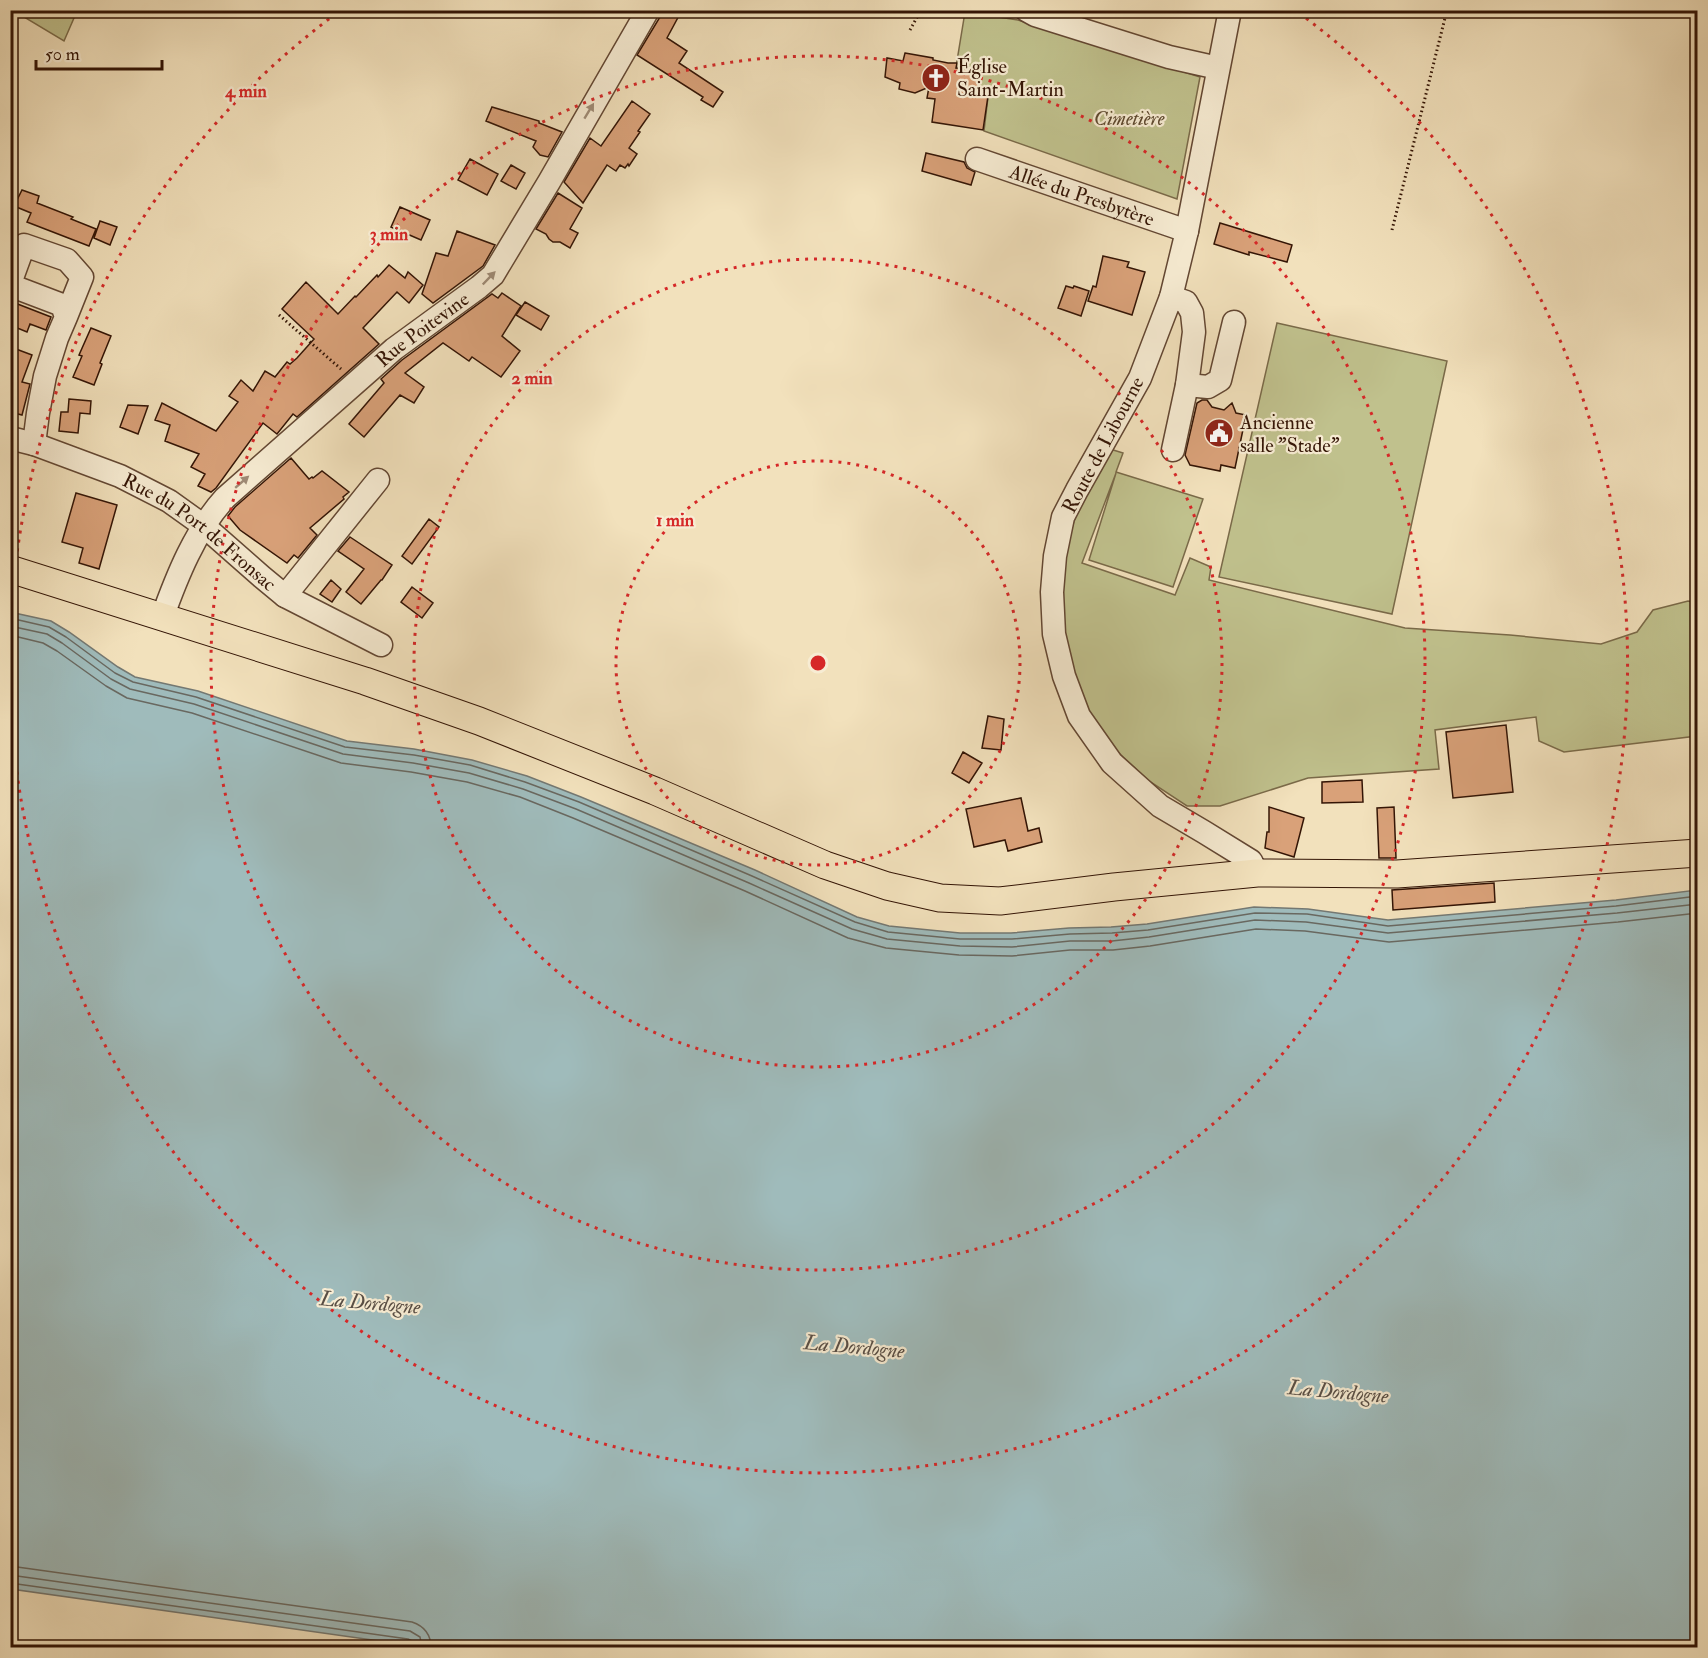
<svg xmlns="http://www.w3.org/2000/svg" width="1708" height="1658" font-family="'IM FELL Double Pica',serif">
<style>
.green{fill:#c0c18d;stroke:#7a6a49;stroke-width:1.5}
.water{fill:#9fbbbb;stroke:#747872;stroke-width:1.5}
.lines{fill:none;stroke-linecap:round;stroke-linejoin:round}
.shore{stroke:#696860;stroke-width:1.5}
.building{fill:#d9a179;stroke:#331405;stroke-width:1.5}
.minor-casing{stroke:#634733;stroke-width:25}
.major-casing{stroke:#331405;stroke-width:29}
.path{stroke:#331405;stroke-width:3;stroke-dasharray:1.5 3;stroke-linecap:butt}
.minor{stroke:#f7ecd3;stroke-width:22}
.major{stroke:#f2e1bc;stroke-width:27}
.oneway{fill:#9f8b76}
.ring{fill:none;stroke:#d62828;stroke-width:3;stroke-dasharray:3 6}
.labels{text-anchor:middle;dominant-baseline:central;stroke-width:4.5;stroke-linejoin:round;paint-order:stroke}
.poi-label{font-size:20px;fill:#331405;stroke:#f7ecd3;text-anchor:start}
.park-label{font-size:20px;font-style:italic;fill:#5d482e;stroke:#f7ecd3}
.street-label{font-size:20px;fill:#331405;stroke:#f7ecd3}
.water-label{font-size:21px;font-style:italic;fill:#594e45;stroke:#f7ecd3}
.centre{fill:#d62828;stroke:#f7ecd3;stroke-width:3}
.ring-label{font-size:18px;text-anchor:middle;font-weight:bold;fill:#d62828;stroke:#f7ecd3;stroke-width:4.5;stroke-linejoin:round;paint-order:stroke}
</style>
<rect width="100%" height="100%" fill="#f2e1bc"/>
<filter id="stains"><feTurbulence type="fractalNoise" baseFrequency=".00333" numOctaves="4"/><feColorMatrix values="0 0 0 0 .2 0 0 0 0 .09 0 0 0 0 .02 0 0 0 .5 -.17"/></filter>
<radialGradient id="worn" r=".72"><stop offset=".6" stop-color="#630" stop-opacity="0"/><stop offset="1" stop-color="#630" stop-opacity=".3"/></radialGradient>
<!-- green -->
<path class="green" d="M14 11 77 10V11L64 41Z
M965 12 1018 20 1200 77 1177 199 984 131 988 97 976 95 977 71 956 67Z
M1277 323 1447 361 1392 614 1219 577Z
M1110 449 1123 453 1116 472 1203 499 1173 587 1089 560 1116 473 1082 563 1175 595 1190 558 1211 567 1209 580 1405 628 1510 635 1601 644 1637 632 1653 610 1688 601 1697 603V736L1564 752 1539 741 1536 717 1435 730 1439 769 1308 778 1220 806H1187L1149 781 1107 742 1083 704 1063 647V558L1078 508Z"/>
<!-- water -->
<path class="water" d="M10 612 51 621 69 632 118 667 135 677 198 691 347 741 414 749 472 760 527 776 581 797 755 870 857 917 889 926 960 933H1011L1069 928 1111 927 1147 924 1254 907 1308 909 1388 920 1616 900 1697 890V1647L429 1648 11 1589Z"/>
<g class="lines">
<!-- shore -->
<path class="shore" d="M10 618 49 627 66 637 115 673 133 682 196 697 345 747 414 755 470 765 525 782 579 802 752 876 855 922 888 932 960 939H1012L1070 934 1112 933 1148 930 1255 913 1307 914 1388 926 1616 906 1698 896
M10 626 47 634 62 643 111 679 130 689 194 704 343 754 413 763 469 773 523 789 576 809 749 883 852 929 887 939 960 946 1012 947 1070 941H1112L1149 937 1255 920 1306 922 1388 933 1617 913 1698 904
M10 635 43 643 57 651 106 686 127 698 192 713 341 763 411 772 467 782 520 797 573 818 745 891 848 938 886 948 959 955 1012 956 1070 950H1113L1150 946 1256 929 1305 931 1389 942 1618 922 1698 913
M10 1566 412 1622C424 1626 431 1635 431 1648
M10 1575 410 1631 420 1637 422 1648
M10 1583 408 1639 414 1642 415 1648"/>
</g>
<!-- building -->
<path class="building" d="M661 10H682L667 38 687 51 679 63 723 92 713 107 701 100 703 97 637 55 660 17Z
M905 53 933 58V60L948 63H957L956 68 980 70 979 95 988 96 983 130 932 122 935 99 927 98 929 87 915 93 899 89 900 83 885 77 887 58 903 61Z
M632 101 650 114 638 131 640 132 629 148 637 154 629 166 628 164 625 168 620 165 616 171 607 165 583 203 564 182 590 138 601 146Z
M492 107 539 121V123L562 132 548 157 540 155 533 147 536 141 486 121Z
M926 153 964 162 967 168 975 172 971 185 922 171Z
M470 159 498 174 487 195 458 180Z
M511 165 525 173 516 189 501 181Z
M22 190 39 196 37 203 73 217 71 219 96 229 89 246 27 222 31 213 14 206Z
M558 193 582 208 570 229 578 233 570 248 560 242H553L549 239 546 234 536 229Z
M400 207 430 220 421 240 391 227Z
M100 221 117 227 110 245 94 238Z
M1220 223 1292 245 1287 262 1249 252V255L1214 244Z
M457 231 495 245 483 266 433 303 422 294 436 253 448 256Z
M1103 256 1129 262 1127 267 1145 272 1132 315 1088 301 1093 286 1096 287Z
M389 265 405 278 408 272 423 285 409 303 397 292 363 328 379 344 297 417 293 414 277 434 263 423 216 488 211 492 198 486 205 474 191 467 199 454 165 441 170 425 155 420 162 403 216 431 238 402 229 396 241 380 253 391 265 371 275 377 287 362 290 364 297 358 314 339 282 309 306 282 338 314 355 296 356 297 377 275 378 277Z
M1066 286 1073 288 1074 286 1089 291 1081 316 1058 308Z
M502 293 521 306 502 336 520 351 501 377 472 357 469 361 443 343 405 373 424 387 414 403 400 395 364 437 349 424 384 383 381 379 402 360 492 294 498 298Z
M525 302 549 316 541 330 516 315Z
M15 303 51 317 46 330 30 324 27 332 10 325V313Z
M91 328 111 336 100 363 102 364 94 385 73 377 82 356 79 355Z
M16 349 32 355 22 382 30 384 22 415 10 412V380L14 366 10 365V362Z
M69 399 91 401 90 414 80 413 78 433 59 431 61 412H68Z
M1202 400H1207L1212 407 1224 410 1232 403 1236 413 1246 415 1235 468 1221 465 1220 471 1190 465 1185 455 1197 403Z
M128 405 148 406 138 434 120 427Z
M291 458 309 479 312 477 313 478 322 471 349 492 343 497 344 499 310 528 317 535 298 558 294 555 287 563 240 530 228 516 235 507Z
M76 493 117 505 99 569 79 563 83 548 62 542Z
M429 519 439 527 412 564 402 556Z
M350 537 392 565 382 580H381L361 604 346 592 364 569 338 551Z
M331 580 341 589 332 602 320 594Z
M412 587 433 603 422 618 401 602Z
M988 716 1004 719 1001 750 982 748Z
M1506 725 1513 792 1453 798 1446 732Z
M963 752 982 763 969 783 952 773Z
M1362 780 1363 802 1322 803V782Z
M1021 798 1028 831 1039 828 1042 842 1008 851 1005 840 974 847 966 809Z
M1269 807 1304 818 1294 857 1265 848 1267 832H1269Z
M1394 807 1396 858H1379L1377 808Z
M1494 883 1495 902 1393 910 1392 890Z"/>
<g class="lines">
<!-- minor casing -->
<g class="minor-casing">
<g id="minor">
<path d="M1026 10 1035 15 1169 57 1218 68"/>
<path d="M1230 10 1187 231 1171 297 1140 378 1077 490 1063 517 1055 556 1052 592 1054 634 1064 676 1079 716 1112 763 1160 806 1204 832 1251 861 1257 873"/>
<path id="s1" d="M977 159 1187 231"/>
<path d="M1171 297 1186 302 1192 313 1194 332 1187 385 1173 450"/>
<path d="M1187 385 1208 387 1220 380 1234 322"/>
<path id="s2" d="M10 438 34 444 120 476 169 501 204 526 262 577 285 596 381 645"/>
<path d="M34 444 38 413 45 376 57 338 66 317 62 305 12 286V278L24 245 67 260 82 277 66 317"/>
<path d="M285 596 378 480"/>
<path id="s3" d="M162 618C177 576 195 531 225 498L394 349 479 287 493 275 549 182 648 10"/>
</g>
</g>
<!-- major casing -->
<g class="major-casing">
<path id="major" d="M10 569 365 681 479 721 655 791 825 865 887 886 940 898 1000 901 1114 887 1257 873 1397 874 1698 853"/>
</g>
<!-- path -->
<path class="path" d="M910 30 921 10
M1392 230 1447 10
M279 315 341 369"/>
<!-- minor -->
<use href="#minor" class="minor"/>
<!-- major -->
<use href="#major" class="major"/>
</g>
<!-- one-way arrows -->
<defs><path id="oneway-solid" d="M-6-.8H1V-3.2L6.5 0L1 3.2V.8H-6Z" transform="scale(1.5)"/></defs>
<g class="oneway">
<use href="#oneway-solid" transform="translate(589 111) rotate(-59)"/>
<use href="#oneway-solid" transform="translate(489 278) rotate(-46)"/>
<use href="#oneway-solid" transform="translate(242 482) rotate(-41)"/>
</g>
<!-- distance rings -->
<g class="ring">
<circle cx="818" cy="663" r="202"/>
<circle cx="818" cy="663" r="404"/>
<circle cx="818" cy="663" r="607"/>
<path d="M11 614A809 809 0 0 1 337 13M1299 13A809 809 0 1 1 11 712"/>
</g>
<!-- icons -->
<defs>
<g id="church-disc" transform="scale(1.5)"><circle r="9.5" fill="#8f2418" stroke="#f7ecd3"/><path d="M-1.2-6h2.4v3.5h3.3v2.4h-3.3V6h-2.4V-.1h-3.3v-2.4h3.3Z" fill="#fff"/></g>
<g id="civic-disc" transform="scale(1.5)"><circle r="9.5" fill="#8f2418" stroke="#f7ecd3"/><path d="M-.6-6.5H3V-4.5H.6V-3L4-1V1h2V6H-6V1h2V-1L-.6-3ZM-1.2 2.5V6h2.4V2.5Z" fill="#fff"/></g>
</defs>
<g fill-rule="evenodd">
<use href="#church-disc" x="936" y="78"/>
<use href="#civic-disc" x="1219" y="433"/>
</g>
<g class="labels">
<!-- poi labels -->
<g class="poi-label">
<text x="957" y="66">Église<tspan x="957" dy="23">Saint-Martin</tspan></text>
<text x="1240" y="422">Ancienne<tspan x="1240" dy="23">salle "Stade"</tspan></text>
</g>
<!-- park labels -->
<g class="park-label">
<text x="1129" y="118">Cimetière</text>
</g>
<!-- street labels -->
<g class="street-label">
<text stroke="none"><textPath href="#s1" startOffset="111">Allée du Presbytère</textPath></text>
<text stroke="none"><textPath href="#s3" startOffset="396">Rue Poitevine</textPath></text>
<text transform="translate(1103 445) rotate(-62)">Route de Libourne</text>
<text stroke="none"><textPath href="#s2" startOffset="214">Rue du Port de Fronsac</textPath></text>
</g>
<!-- water labels -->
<g class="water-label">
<text transform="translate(370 1303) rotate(5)">La Dordogne</text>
<text transform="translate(854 1347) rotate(5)">La Dordogne</text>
<text transform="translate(1338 1392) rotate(5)">La Dordogne</text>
</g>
</g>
<circle cx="818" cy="663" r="9" class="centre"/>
<g class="ring-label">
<text x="246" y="97">4 min</text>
<text x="389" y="240">3 min</text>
<text x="532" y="384">2 min</text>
<text x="675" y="526">1 min</text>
</g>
<!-- margin -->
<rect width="1708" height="1658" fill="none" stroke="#f2e1bc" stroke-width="36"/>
<rect x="12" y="12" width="1684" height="1634" fill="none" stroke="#331405" stroke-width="3"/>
<rect x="18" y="18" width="1672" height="1622" fill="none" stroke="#331405" stroke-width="1.5"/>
<!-- scale -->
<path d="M36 60v9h126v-9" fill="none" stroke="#331405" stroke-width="3"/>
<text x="45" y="60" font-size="18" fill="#331405" stroke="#f7ecd3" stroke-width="4.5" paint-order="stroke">50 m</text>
<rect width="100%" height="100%" filter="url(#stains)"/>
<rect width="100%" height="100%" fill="url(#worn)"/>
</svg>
